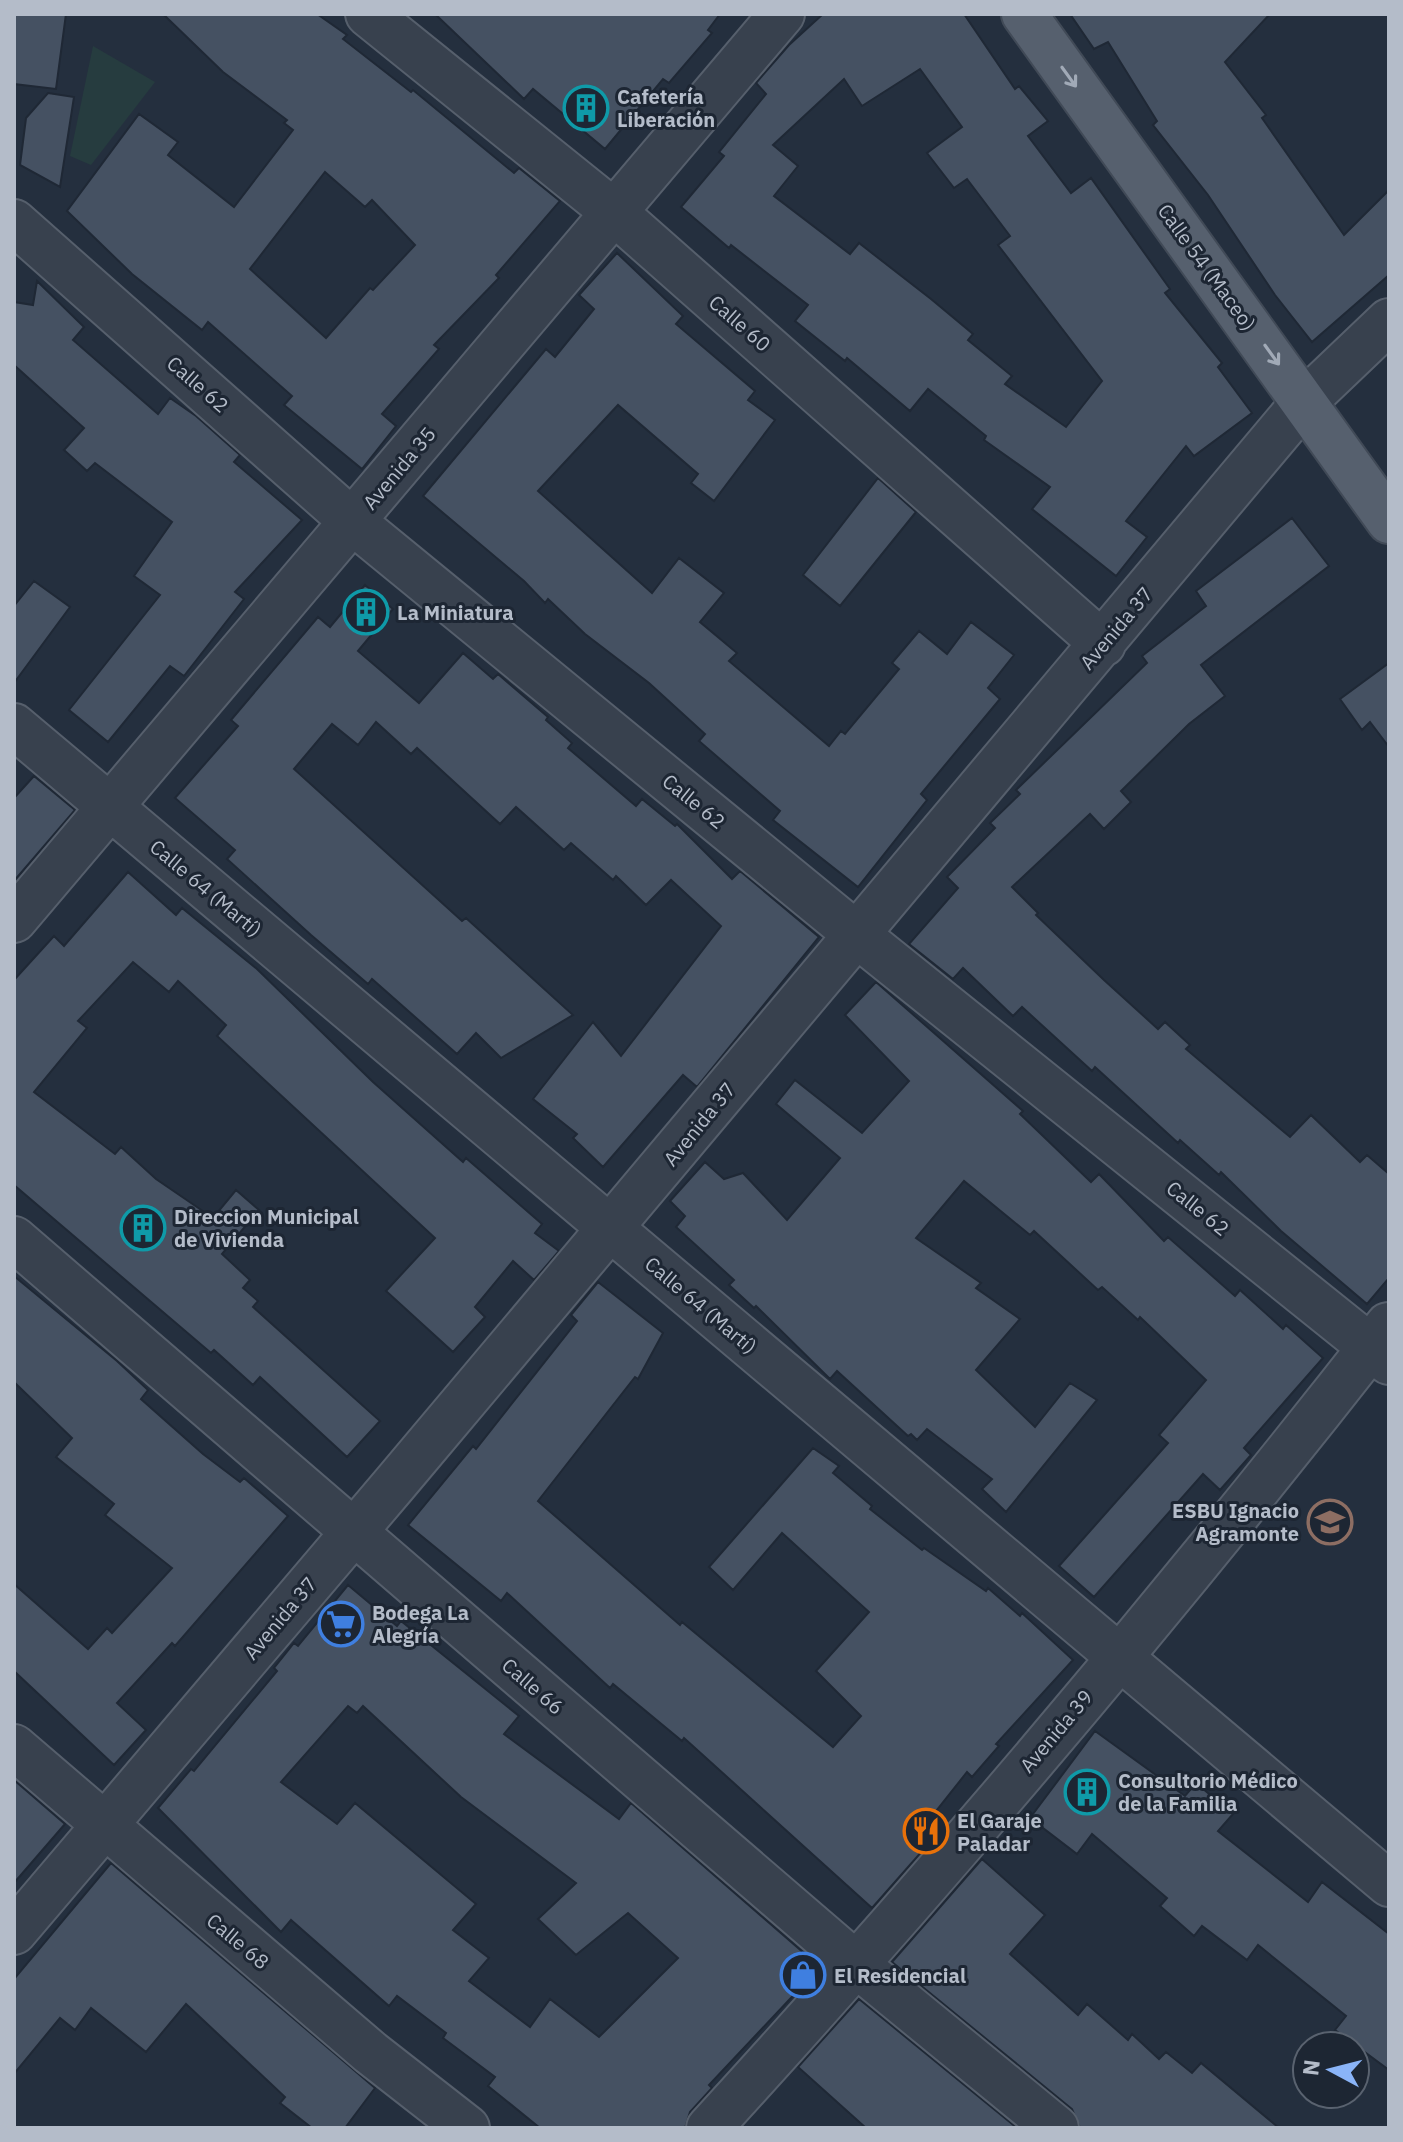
<svg xmlns="http://www.w3.org/2000/svg" width="1403" height="2142" font-family="'IBM Plex Sans',sans-serif">
<style>
.green{fill:#263c3f}
.building{fill:#455162;stroke:#1f2835;stroke-width:2;fill-rule:evenodd}
.lines{fill:none;stroke-linecap:round;stroke-linejoin:round}
.minor-casing{stroke:#565f6c;stroke-width:48}
.major-casing{stroke:#414a57;stroke-width:48}
.minor{stroke:#38414e;stroke-width:44}
.major{stroke:#56606e;stroke-width:44}
.oneway{stroke:#a1aab7}
.labels{text-anchor:middle;dominant-baseline:central;stroke-width:6;stroke-linejoin:round;paint-order:stroke}
.poi-label{font-size:20px;font-weight:bold;fill:#b4bcc9;stroke:#1d2633;text-anchor:start}
.street-label{font-size:20px;fill:#b4bcc9;stroke:#1d2633}
</style>
<rect width="100%" height="100%" fill="#242f3e"/>
<!-- green -->
<path class="green" d="M93 46 155 82 91 165 70 156Z"/>
<!-- building -->
<path class="building" d="M14 14H66L56 89 14 84Z
M163 14H317L347 35 343 39 411 92 413 90 514 173 519 168 560 201 496 275 499 278 434 345 439 349 382 414 396 426 362 469 284 405 292 396 208 322 202 330 132 274 67 211 139 114 178 142 168 155 234 207 293 130 284 123 287 120 223 72ZM325 172 365 207 372 200 415 245 373 290 370 288 326 338 250 269Z
M435 14H720L708 30 712 33 669 83 663 79 605 149 533 89 524 99Z
M823 14H964L1015 89 1019 86 1048 121 1028 136 1071 193 1091 178 1170 289 1165 293 1222 363 1218 367 1252 413 1194 456 1186 446 1126 521 1147 537 1116 576 1032 509 1050 487 984 440 986 436 928 389 910 411 847 358 845 361 795 321 808 305 731 245 729 248 681 207 724 156 719 152 766 94 756 83 789 45ZM920 69 962 127 927 153 954 188 967 179 1010 236 998 245 1102 381 1066 427 1005 384 1012 376 968 340 973 334 931 299 859 243 850 254 774 196 798 166 773 145 844 79 862 106Z
M1070 14H1270L1225 62 1266 115 1262 118 1344 235 1389 190V275L1312 342 1275 295 1208 195 1153 125 1157 121 1108 42 1094 49Z
M48 93 74 97 60 187 20 165 26 118Z
M617 253 683 316 676 324 755 391 748 400 775 420 714 501 691 483 698 474 618 405 538 491 652 593 679 558 724 593 700 622 737 653 729 661 829 746 841 731 845 734 899 669 892 663 919 631 947 654 971 622 1014 655 988 688 1000 699 921 794 927 800 858 887 773 820 780 811 699 741 705 734 649 683 585 634 548 599 545 603 524 581 423 496 546 349 555 357 594 309 579 295Z
M37 281 84 327 73 340 158 414 170 398 196 416 240 455 234 462 302 520 235 592 244 599 184 676 170 666 108 742 69 710 160 595 134 576 172 522 95 463 87 471 64 450 84 428 14 365V302L33 305Z
M878 478 916 512 840 606 803 575Z
M1292 518 1329 566 1201 665 1225 696 1189 724 1121 791 1131 802 1104 829 1090 814 1012 887 1038 913 1036 915 1104 980 1158 1029 1165 1022 1190 1045 1186 1049 1290 1137 1311 1115 1360 1162 1367 1155 1389 1174V1278L1367 1304 1281 1231 1221 1172 1219 1175 1180 1140 1178 1143 1095 1067 1092 1071 1022 1007 1013 1016 963 968 953 979 909 944 958 888 947 877 995 828 990 823 1020 794 1016 790 1147 663 1142 656 1206 606 1196 591Z
M34 581 70 607 14 683V606Z
M365 585 393 609 358 651 419 703 463 653 493 679 498 674 548 717 546 720 572 743 568 748 636 806 642 799 675 826 677 824 732 879 740 871 819 937 697 1087 683 1075 603 1167 573 1138 577 1134 533 1099 593 1022 621 1056 721 926 671 880 646 905 616 876 613 880 571 843 564 850 516 807 500 824 417 748 411 754 376 722 358 745 332 724 294 769 462 921 466 918 573 1015 501 1058 476 1033 457 1054 372 979 368 984 311 935 227 859 235 850 175 798 238 726 231 720 318 617 330 627Z
M1389 663V747L1370 722 1362 730 1340 699Z
M34 776 75 810 14 881V798Z
M128 872 176 915 182 908 257 969 373 1082 463 1162 466 1158 542 1224 535 1233 559 1251 534 1280 513 1261 475 1307 485 1317 453 1352 386 1291 435 1238 217 1036 226 1025 178 981 169 992 133 962 78 1021 87 1028 34 1092 115 1154 121 1147 156 1179 213 1218 236 1190 259 1210 222 1254 250 1280 243 1288 258 1301 253 1307 380 1421 347 1457 260 1377 253 1385 214 1350 211 1353 14 1185V980L54 936 64 946Z
M876 982 1023 1111 1020 1114 1091 1182 1099 1174 1164 1241 1168 1237 1235 1296 1240 1290 1283 1329 1286 1325 1323 1358 1244 1448 1251 1455 1220 1490 1203 1474 1094 1597 1059 1566 1168 1443 1159 1435 1206 1380 1140 1317 1138 1320 1102 1287 1098 1290 1034 1231 1030 1235 964 1181 916 1238 981 1283 976 1288 1020 1319 976 1370 1035 1427 1070 1383 1097 1400 1006 1512 982 1489 992 1479 927 1429 917 1440 911 1434 908 1436 837 1371 830 1379 756 1306 754 1308 729 1285 734 1280 676 1227 685 1216 670 1201 705 1162 724 1179 743 1173 787 1220 840 1158 776 1104 795 1080 862 1133 909 1081 845 1015Z
M14 1276 117 1361 148 1390 141 1399 203 1454 240 1482 244 1478 288 1516 175 1646 172 1643 117 1703 146 1730 114 1765 14 1671V1584L88 1649 107 1628 112 1633 172 1568 105 1515 114 1504 56 1457 72 1438 14 1382Z
M598 1282 663 1333 638 1379 635 1377 538 1501 680 1625 682 1622 833 1747 861 1716 816 1671 869 1612 782 1533 733 1590 709 1567 813 1448 839 1466 833 1473 872 1506 870 1509 922 1550 924 1548 986 1591 988 1588 1020 1616 1022 1613 1073 1660 996 1744 999 1746 972 1777 967 1772 914 1839 924 1849 872 1908 684 1738 682 1741 613 1684 610 1688 507 1593 501 1601 408 1525 473 1446 476 1449 577 1321 571 1315Z
M348 1585 397 1626 401 1621 519 1716 504 1734 619 1819 631 1803 820 1967 709 2085 712 2088 690 2112 685 2128H540L488 2086 495 2077 443 2038 446 2033 397 1996 389 2006 291 1920 281 1932 158 1808 191 1769 194 1771 277 1671 274 1668 294 1643 298 1646ZM348 1706 357 1713 363 1706 461 1797 576 1883 538 1919 576 1955 628 1913 678 1958 599 2037 550 1999 530 2027 469 1981 489 1958 453 1930 476 1904 355 1803 337 1824 281 1782Z
M1095 1731 1185 1796 1196 1783 1233 1814 1218 1831 1308 1902 1322 1882 1389 1934V2070L1335 2030 1346 2016 1258 1945 1247 1960 1202 1926 1194 1936 1160 1906 1167 1898 1092 1834 1077 1854 1030 1818Z
M14 1780 65 1824 14 1883Z
M982 1859 1045 1915 1010 1954 1078 2015 1087 2004 1128 2040 1132 2034 1159 2059 1166 2052 1192 2073 1201 2063 1279 2128H1080L1072 2109 892 1962Z
M111 1863 375 2088 345 2128H312L280 2103 285 2097 186 2004 146 2052 91 2008 75 2030 60 2018 14 2074V1979Z
M859 1999 1017 2128H866L798 2067Z"/>
<g class="lines">
<!-- minor casing -->
<g class="minor-casing">
<path id="minor" d="M368 14 615 213 1103 644
M14 222 353 522 856 934 1389 1362
M14 726 1389 1884
M14 920 782 14
M14 1239 858 1966 1056 2128
M14 1747 371 2053 467 2128
M14 1932C447 1424 877 914 1305 401L1389 321
M709 2128C945 1870 1172 1601 1388 1325"/>
</g>
<!-- major casing -->
<g class="major-casing">
<path id="major" d="M1024 14 1389 521"/>
</g>
<!-- minor -->
<use href="#minor" class="minor"/>
<!-- major -->
<use href="#major" class="major"/>
</g>
<!-- one-way arrows -->
<defs><path id="oneway-shaft" d="M-6 0H5M1.5-3L5.5 0L1.5 3" fill="none" stroke-width="1.6" stroke-linecap="round" stroke-linejoin="round" transform="scale(2)"/></defs>
<g class="oneway">
<use href="#oneway-shaft" transform="translate(1069 77) rotate(54)"/>
<use href="#oneway-shaft" transform="translate(1272 355) rotate(54)"/>
</g>
<!-- icons -->
<defs>
<g id="building-ring" transform="scale(2.3)"><circle r="9.5" fill="#1d2633" stroke="#0f9aa8" stroke-width="1.5"/><path d="M-4-6H4V6H1V3H-1V6H-4ZM-2.5-4.3h1.7v1.8h-1.7ZM.8-4.3h1.7v1.8H.8ZM-2.5-1h1.7V.8h-1.7ZM.8-1h1.7V.8H.8Z" fill="#0f9aa8"/></g>
<g id="school-ring" transform="scale(2.3)"><circle r="9.5" fill="#1d2633" stroke="#8d6e63" stroke-width="1.5"/><path d="M0-5L7-2L0 1L-7-2ZM-4 1L0 2.5L4 1V4Q0 6-4 4Z" fill="#8d6e63"/></g>
<g id="supermarket-ring" transform="scale(2.3)"><circle r="9.5" fill="#1d2633" stroke="#3f7fe0" stroke-width="1.5"/><path d="M-6-5.5h2.5l.6 2H6L4.5 2H-2.5L-4.4-4H-6ZM-1.5 3.2a1.3 1.3 0 1 0 .1 0ZM3 3.2a1.3 1.3 0 1 0 .1 0Z" fill="#3f7fe0"/></g>
<g id="restaurant-ring" transform="scale(2.3)"><circle r="9.5" fill="#1d2633" stroke="#e8710a" stroke-width="1.5"/><path d="M-5-6h1v4h1v-4h1v4h1v-4h1v5L-1.5 .5V6h-2V.5L-5-1ZM5-6V6H3V1.5H1.5Q1.5-4 5-6Z" fill="#e8710a"/></g>
<g id="shop-ring" transform="scale(2.3)"><circle r="9.5" fill="#1d2633" stroke="#3f7fe0" stroke-width="1.5"/><path d="M-5-2.5h2.3a2.7 3.5 0 0 1 5.4 0H5L5.5 6h-11ZM-1.5-2.5h3a1.5 2.3 0 0 0-3 0Z" fill="#3f7fe0"/></g>
</defs>
<g fill-rule="evenodd">
<use href="#building-ring" x="586" y="108"/>
<use href="#building-ring" x="366" y="612"/>
<use href="#building-ring" x="143" y="1228"/>
<use href="#school-ring" x="1330" y="1522"/>
<use href="#supermarket-ring" x="341" y="1624"/>
<use href="#building-ring" x="1087" y="1792"/>
<use href="#restaurant-ring" x="926" y="1831"/>
<use href="#shop-ring" x="803" y="1975"/>
</g>
<g class="labels">
<!-- poi labels -->
<g class="poi-label">
<text x="617" y="96">Cafetería<tspan x="617" dy="23">Liberación</tspan></text>
<text x="397" y="612">La Miniatura</text>
<text x="174" y="1216">Direccion Municipal<tspan x="174" dy="23">de Vivienda</tspan></text>
<text x="1299" y="1510" text-anchor="end">ESBU Ignacio<tspan x="1299" dy="23">Agramonte</tspan></text>
<text x="372" y="1612">Bodega La<tspan x="372" dy="23">Alegría</tspan></text>
<text x="1118" y="1780">Consultorio Médico<tspan x="1118" dy="23">de la Familia</tspan></text>
<text x="957" y="1820">El Garaje<tspan x="957" dy="23">Paladar</tspan></text>
<text x="834" y="1975">El Residencial</text>
</g>
<!-- street labels -->
<g class="street-label">
<text transform="translate(1207 267) rotate(54)">Calle 54 (Maceo)</text>
<text transform="translate(740 323) rotate(41)">Calle 60</text>
<text transform="translate(198 384) rotate(41)">Calle 62</text>
<text transform="translate(399 468) rotate(-50)">Avenida 35</text>
<text transform="translate(1116 628) rotate(-50)">Avenida 37</text>
<text transform="translate(694 801) rotate(39)">Calle 62</text>
<text transform="translate(206 888) rotate(40)">Calle 64 (Martí)</text>
<text transform="translate(699 1124) rotate(-51)">Avenida 37</text>
<text transform="translate(1198 1208) rotate(39)">Calle 62</text>
<text transform="translate(701 1305) rotate(40)">Calle 64 (Martí)</text>
<text transform="translate(280 1618) rotate(-50)">Avenida 37</text>
<text transform="translate(533 1686) rotate(41)">Calle 66</text>
<text transform="translate(1056 1731) rotate(-50)">Avenida 39</text>
<text transform="translate(238 1941) rotate(40)">Calle 68</text>
</g>
</g>
<!-- border -->
<rect width="1403" height="2142" fill="none" stroke="#b4bcc9" stroke-width="32"/>
<!-- north arrow -->
<g transform="translate(1331 2070) rotate(277)"><circle r="38" fill="#1d2633" stroke="#59626f" stroke-width="2"/>
<path d="M0-6L14 30L0 20L-14 30Z" fill="#8ab4f8"/>
<text y="-12" font-size="22" font-weight="bold" text-anchor="middle" fill="#b4bcc9">N</text>
</g>
</svg>
